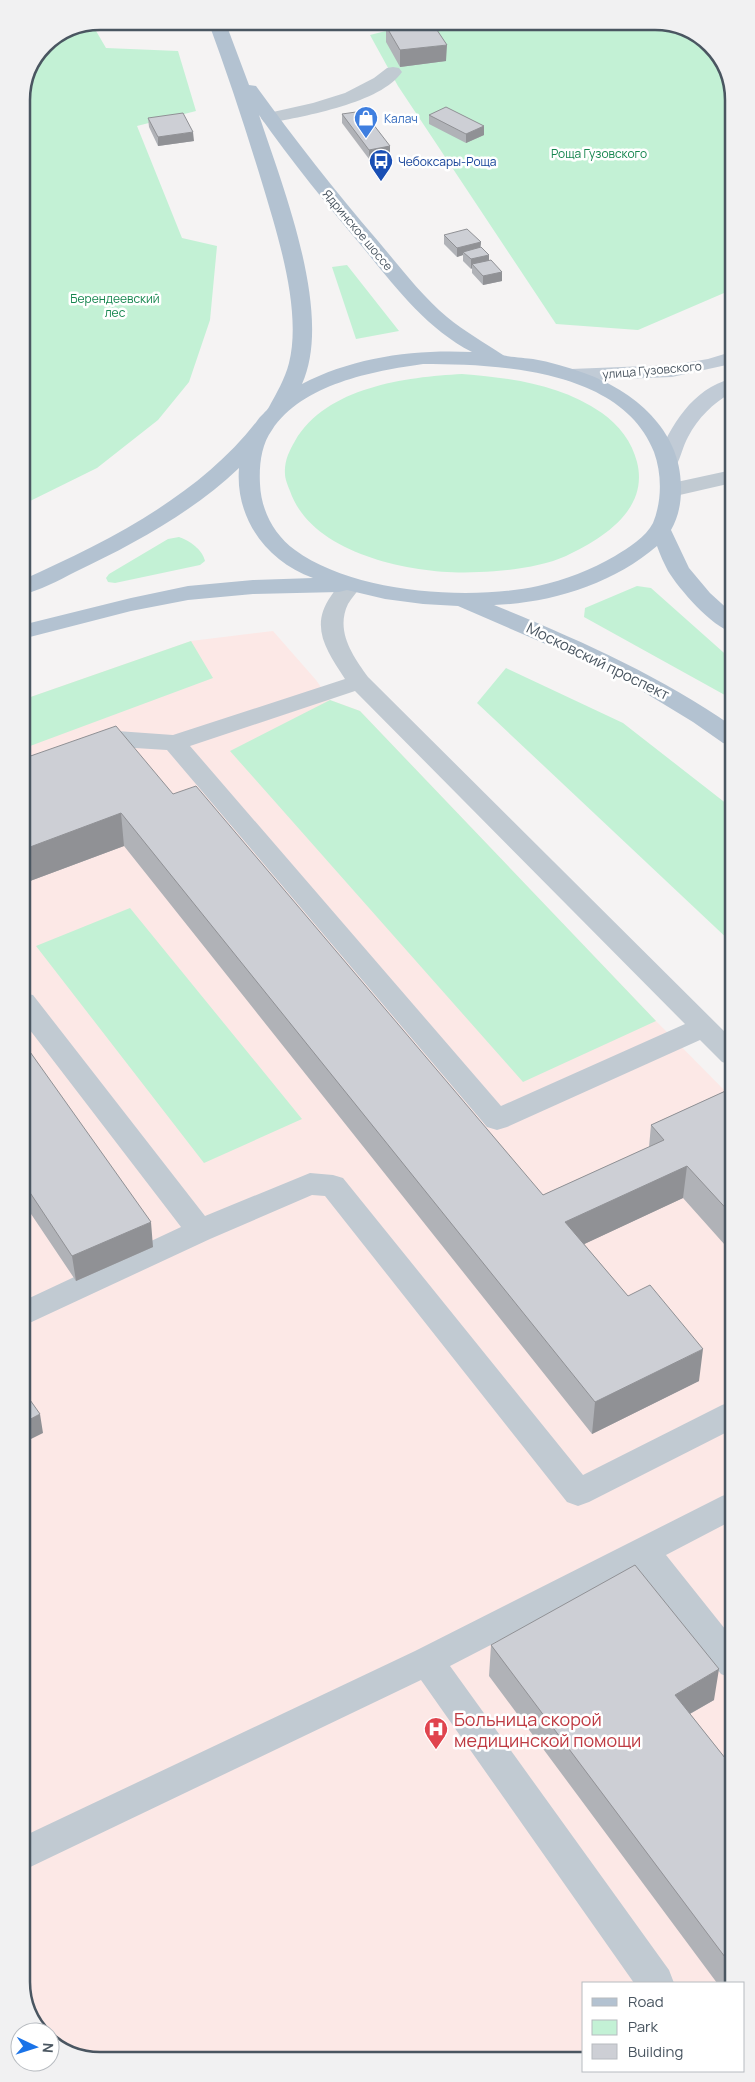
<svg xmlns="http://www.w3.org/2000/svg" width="755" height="2082" font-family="Manrope,sans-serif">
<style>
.medical{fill:#fce8e6}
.green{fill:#c3f1d5}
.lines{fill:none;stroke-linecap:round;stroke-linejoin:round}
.service{fill:#c1cad2;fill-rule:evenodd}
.minor{fill:#c1cad2;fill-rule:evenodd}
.secondary{fill:#c1cbd6;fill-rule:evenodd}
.primary{fill:#b3c2d1;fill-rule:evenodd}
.wall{fill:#b0b2b7}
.shaded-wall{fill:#909195}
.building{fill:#cdcfd5;stroke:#909195}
.labels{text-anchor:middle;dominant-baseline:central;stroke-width:5;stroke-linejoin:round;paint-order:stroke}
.far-shop-label{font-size:12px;fill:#366cbe;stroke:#fff;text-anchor:start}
.far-park-label{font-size:12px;fill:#17864f;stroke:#fff}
.far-transit-label{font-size:12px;fill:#164399;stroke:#fff;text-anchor:start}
.far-street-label{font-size:12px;fill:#4a5661;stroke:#fff}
.street-label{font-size:15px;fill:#4a5661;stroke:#fff}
.near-health-label{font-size:18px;fill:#be3a42;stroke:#fff;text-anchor:start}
.rim{fill:none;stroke:#4a5661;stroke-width:2.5}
</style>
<rect width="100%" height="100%" fill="#f5f3f3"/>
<!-- medical -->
<path class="medical" d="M273 631 316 680 330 700 360 711 656 1021 732 1098 734 1983H584V2058L94 2061 52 2044 50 2032H43L24 2003 22 700 191 641Z"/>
<!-- green -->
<path class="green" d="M425 21H661L703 38 731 79V290L638 330 556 324 398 86 370 35Z
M92 24 106 48 178 51 196 111 137 126 182 238 217 246 210 320 189 382 158 420 97 468 22 505 21 95 44 44Z
M347 265 399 331 356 339 332 267Z
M462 374C511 378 560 384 602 413 619 425 632 442 637 462 649 509 604 538 566 556 542 567 506 571 479 572 419 576 312 556 290 491 288 486 285 479 285 474 284 462 289 451 295 441 326 387 406 377 462 374Z
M179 537C189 540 203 550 205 561L200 565 115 583 108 582 106 578 109 574 168 539Z
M637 586 651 588 732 660V699L584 617 585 608Z
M191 641 213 678 22 749V700Z
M506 668 623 723 732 808V943L477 703Z
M330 700 360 711 656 1021 523 1082 230 751Z
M130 908 302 1119 204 1163 36 946Z"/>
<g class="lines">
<!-- service -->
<path class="service" d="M393 67 399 68 402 72C381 103 305 116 270 123L264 122 261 118 264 114 313 103 345 93 374 78 387 68Z
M351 578 359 580 362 585C358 591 352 597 348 604 335 631 353 656 368 677L732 1039V1065L722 1062 700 1040 507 1127 497 1130 487 1127 167 750 119 747 92 756 83 753 80 748 83 743 117 731 173 735 345 679C327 651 309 627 331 596 337 587 341 581 351 578ZM355 691 685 1024 501 1106 190 746Z
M23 993 33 995 205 1216 310 1173 333 1175 343 1178 583 1475 722 1405 733 1401V1429L589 1502 578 1506 567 1502 325 1196 312 1195 210 1239 23 1326V1301L181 1227 23 1021Z
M733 1492V1520L666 1555 733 1639V1679L721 1674 638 1569 450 1666 669 1970 674 1983H634L421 1680 24 1870V1836L415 1651 722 1496Z"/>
<!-- minor -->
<path class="minor" d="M732 470V483L671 497 663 495 660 490 663 485Z"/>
<!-- secondary -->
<path class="secondary" d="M731 352V364L672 377 571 381 564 379 561 375 564 371 571 369 672 365 708 359Z
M731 379V393C713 403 698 418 688 437 683 446 681 457 676 466L668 467 660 466 657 461C669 427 693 388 731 379Z"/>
<!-- primary -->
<path class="primary" d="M208 21H225L249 85 256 86C295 140 335 191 378 241 400 267 421 295 447 317 464 331 485 343 503 355 508 357 527 358 533 359 550 362 568 367 584 373 635 391 683 432 681 490 681 504 678 518 671 530L689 568 710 593 732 613V632C712 627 679 589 668 571 664 563 660 555 657 546 613 584 551 603 494 605 577 639 659 675 732 726V746L723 743 693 722 629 683 562 651 458 606 423 604 385 599 347 590 339 592 253 594 188 600 131 611 22 639V625L131 598 188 586 253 580 313 578C266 561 235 518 239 468 193 512 132 545 75 572 58 581 40 590 22 595V580C107 542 199 496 257 421 260 416 267 411 269 407 276 394 285 379 289 363 302 311 278 236 263 186 246 130 228 75 208 21ZM259 115C292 162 328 206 365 250 396 288 427 329 472 352 415 349 353 357 302 384 334 314 282 185 259 115ZM423 364C497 364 622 369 654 452 662 474 662 501 653 523 646 537 628 548 615 556 591 570 565 580 538 586 469 601 353 593 295 550 274 535 261 510 260 484 259 466 261 445 272 430 302 384 373 371 423 364Z"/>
</g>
<!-- wall -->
<path class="wall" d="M386 26 446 61 400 67 386 42Z
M342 114 390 146V155L369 159 342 123Z
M429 115 484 126V135L466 143 429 124Z
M148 118 194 141 158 146 149 127Z
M444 235 481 242 480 248 489 260 502 272V281L483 285 472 273V268L471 269 463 261V255L457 257 444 244Z
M22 759 173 794 543 1195 649 1147 651 1125 732 1088 733 1254 683 1198 584 1244 699 1381 592 1434 124 846 22 884Z
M23 1042 153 1247 76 1281 23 1202Z
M491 1645 714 1700 690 1714 733 1768 734 1983H717L489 1676Z"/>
<!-- shaded-wall -->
<path class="shaded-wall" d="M447 45 446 61 400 67V50Z
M484 126V135L466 143V134Z
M193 132 194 141 158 146V137Z
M390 146V155L369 159V150Z
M481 242 480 251 463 252V255L457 257V248Z
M489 255V264H472V268L471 269V259Z
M502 272V281L483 285V276Z
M121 813 124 846 22 884V850Z
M687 1166 683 1198 563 1254 565 1222Z
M151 1222 153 1247 76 1281 72 1256Z
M703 1349 699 1381 592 1434 595 1402Z
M40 1414 43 1433 23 1443V1423Z
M719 1669 714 1700 670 1725 675 1695Z"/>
<!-- building -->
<path class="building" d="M424 21H431L447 45 400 50 386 26Z
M446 107 484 126 466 134 429 115Z
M363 111 390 146 369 150 342 114Z
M183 113 193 132 158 137 148 118Z
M467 229 481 242 457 248 444 235Z
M481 247 489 255 471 259 463 252Z
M491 260 502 272 483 276 472 264Z
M116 726 173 794 196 786 543 1195 664 1140 651 1125 732 1088 733 1216 687 1166 565 1222 628 1296 650 1285 703 1349 595 1402 121 813 22 850V759Z
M23 1042 151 1222 72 1256 23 1182Z
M23 1390 40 1414 23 1423Z
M635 1565 719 1669 675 1695 733 1768 734 1969 491 1645Z"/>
<!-- icons -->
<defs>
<g id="shop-pin" transform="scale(1.25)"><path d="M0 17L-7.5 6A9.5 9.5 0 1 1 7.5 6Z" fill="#3f7fe0" stroke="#fff"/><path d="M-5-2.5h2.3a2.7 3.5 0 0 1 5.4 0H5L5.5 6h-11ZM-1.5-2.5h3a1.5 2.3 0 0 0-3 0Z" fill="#fff"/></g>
<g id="bus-pin" transform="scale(1.25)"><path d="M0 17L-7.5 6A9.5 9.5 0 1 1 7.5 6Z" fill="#1a4fb4" stroke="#fff"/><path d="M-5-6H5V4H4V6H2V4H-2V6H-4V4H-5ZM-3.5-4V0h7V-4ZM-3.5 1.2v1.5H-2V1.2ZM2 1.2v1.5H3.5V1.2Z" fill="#fff"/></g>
<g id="hospital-pin" transform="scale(1.25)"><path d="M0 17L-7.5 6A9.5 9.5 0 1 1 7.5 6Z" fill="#e0444e" stroke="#fff"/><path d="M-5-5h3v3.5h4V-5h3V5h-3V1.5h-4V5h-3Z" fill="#fff"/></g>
</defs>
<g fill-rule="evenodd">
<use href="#shop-pin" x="366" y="118"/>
<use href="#bus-pin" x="381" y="161"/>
<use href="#hospital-pin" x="436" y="1729"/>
</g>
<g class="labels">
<!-- far-shop labels -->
<g class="far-shop-label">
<text x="384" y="118">Калач</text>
</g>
<!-- far-park labels -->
<g class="far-park-label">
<text x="599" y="153">Роща Гузовского</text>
<text x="115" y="298">Берендеевский<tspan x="115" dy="14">лес</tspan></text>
</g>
<!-- far-transit labels -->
<g class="far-transit-label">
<text x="398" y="161">Чебоксары-Роща</text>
</g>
<!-- far-street labels -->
<g class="far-street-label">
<text transform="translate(358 230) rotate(50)">Ядринское шоссе</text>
<text transform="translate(652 370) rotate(-5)">улица Гузовского</text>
</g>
<!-- street labels -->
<g class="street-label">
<text transform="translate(598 661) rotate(26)">Московский проспект</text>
</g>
<!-- near-health labels -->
<g class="near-health-label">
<text x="454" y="1719">Больница скорой<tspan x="454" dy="21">медицинской помощи</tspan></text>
</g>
</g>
<!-- crop -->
<path d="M0 0H755V2082H0ZM100 30H655A70 70 0 0 1 725 100V1982A70 70 0 0 1 655 2052H100A70 70 0 0 1 30 1982V100A70 70 0 0 1 100 30Z" fill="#f1f1f2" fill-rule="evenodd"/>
<path class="rim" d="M100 30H655A70 70 0 0 1 725 100V1982A70 70 0 0 1 655 2052H100A70 70 0 0 1 30 1982V100A70 70 0 0 1 100 30Z"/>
<!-- legend -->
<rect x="582" y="1982" width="162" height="90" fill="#ffffff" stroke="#b7bbc0"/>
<rect x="592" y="1998" width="25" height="8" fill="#b3c2d1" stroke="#b7bbc0"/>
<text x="628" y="2007" font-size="15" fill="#4a5661">Road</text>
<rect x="592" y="2020" width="25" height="15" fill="#c3f1d5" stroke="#b7bbc0"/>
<text x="628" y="2032" font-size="15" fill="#4a5661">Park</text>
<rect x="592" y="2044" width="25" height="15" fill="#cdcfd5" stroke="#b7bbc0"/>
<text x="628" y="2057" font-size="15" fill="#4a5661">Building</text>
<!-- north arrow -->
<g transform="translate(35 2047) rotate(94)"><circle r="24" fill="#ffffff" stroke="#b7bbc0"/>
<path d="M0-4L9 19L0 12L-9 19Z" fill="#1a73e8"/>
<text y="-8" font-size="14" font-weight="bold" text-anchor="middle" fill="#4a5661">N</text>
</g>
</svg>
